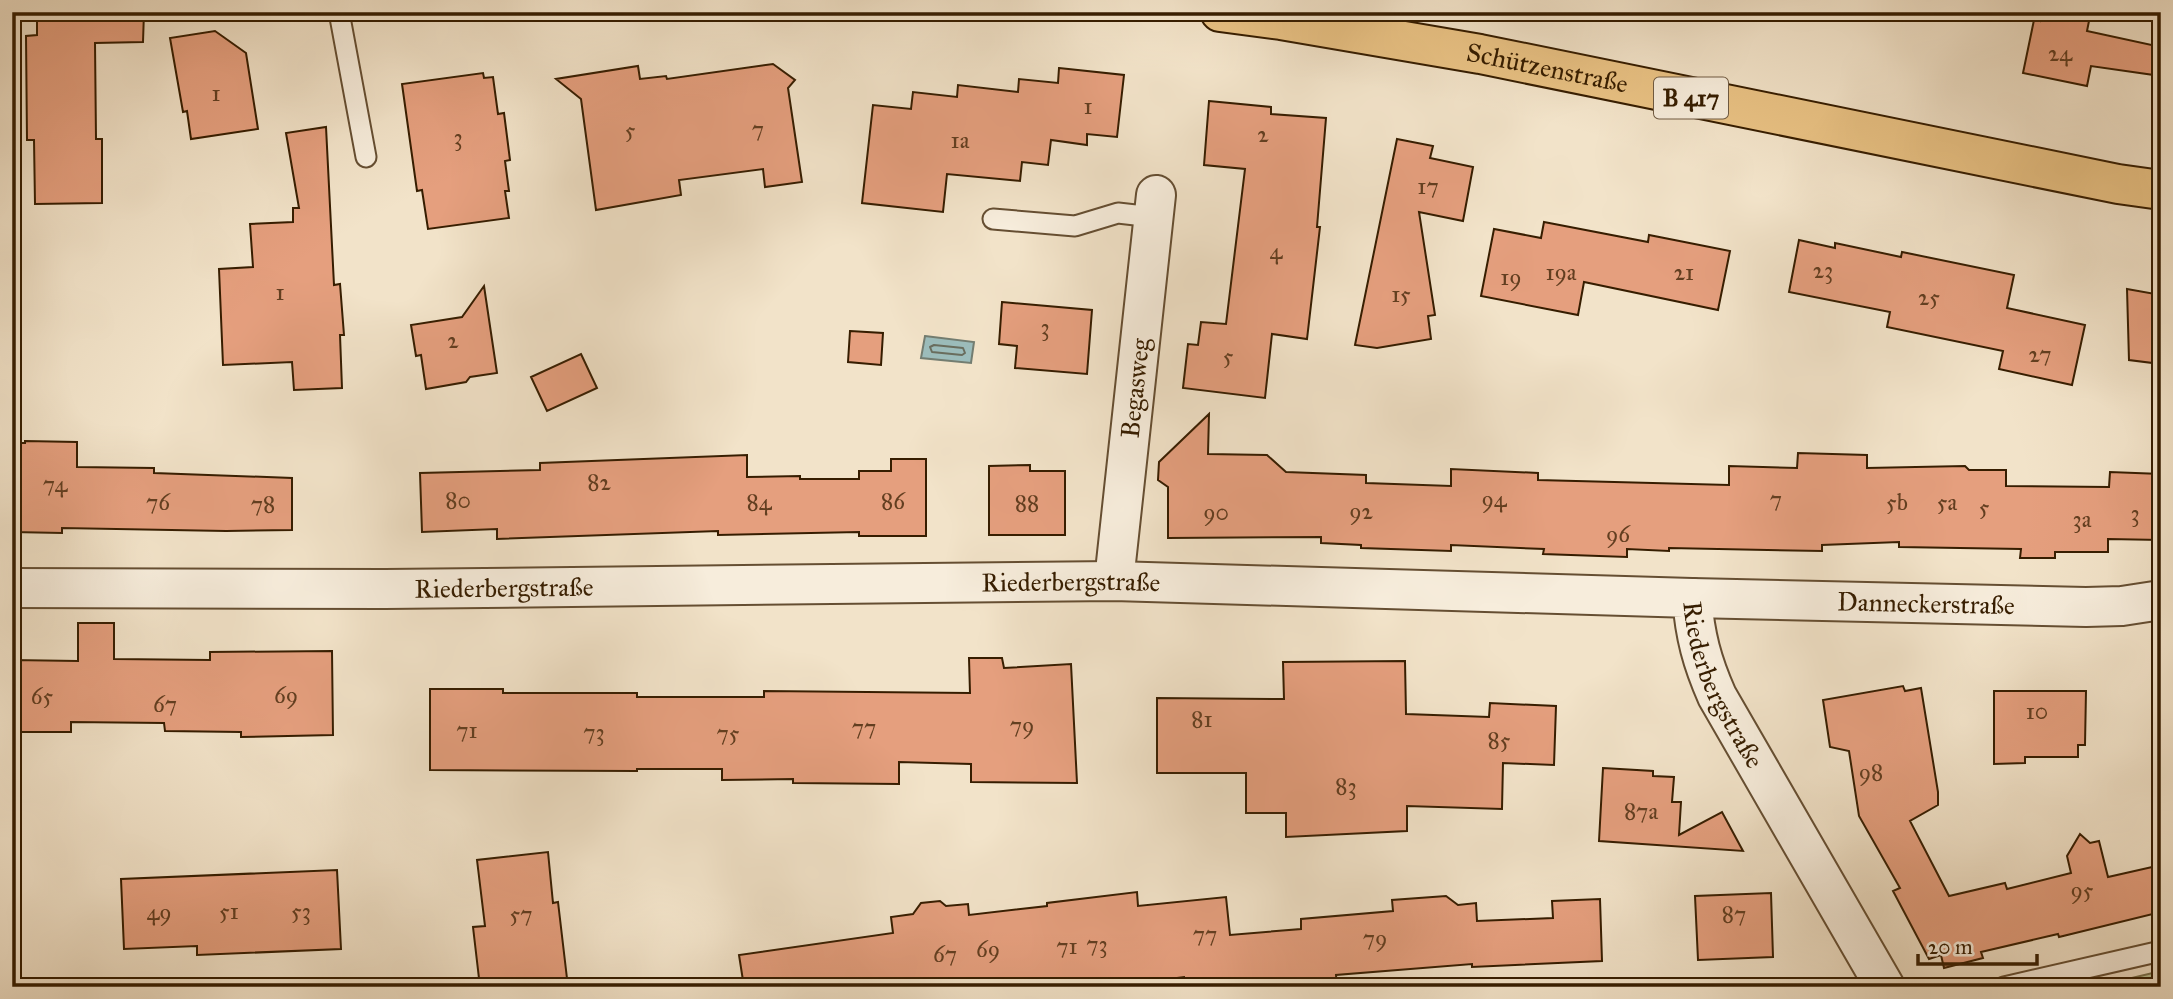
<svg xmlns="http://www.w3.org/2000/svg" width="2173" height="999" font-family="'IM FELL Great Primer',serif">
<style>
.green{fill:#bbc396;stroke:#78704b;stroke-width:2}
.water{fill:#9cbdbc;stroke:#737d71;stroke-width:2}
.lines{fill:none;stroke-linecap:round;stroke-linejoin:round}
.shore{stroke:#696d5e;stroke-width:2}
.building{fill:#e59f7e;stroke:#361d00;stroke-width:2}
.lane-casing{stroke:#654e32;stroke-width:23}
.street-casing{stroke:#654e32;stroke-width:42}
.primary-casing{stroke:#361d00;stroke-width:42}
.lane{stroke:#f7eddc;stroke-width:19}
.street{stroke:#f7eddc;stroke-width:38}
.primary{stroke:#e9c284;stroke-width:38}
.labels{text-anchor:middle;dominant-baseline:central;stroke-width:7;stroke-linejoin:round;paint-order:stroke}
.number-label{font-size:23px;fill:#623e20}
.shield{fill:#f7eddc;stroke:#705b42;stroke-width:2}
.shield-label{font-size:24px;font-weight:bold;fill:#361d00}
.street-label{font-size:26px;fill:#361d00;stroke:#f7eddc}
</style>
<rect width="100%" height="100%" fill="#f2e3c9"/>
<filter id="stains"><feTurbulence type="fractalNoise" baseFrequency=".00286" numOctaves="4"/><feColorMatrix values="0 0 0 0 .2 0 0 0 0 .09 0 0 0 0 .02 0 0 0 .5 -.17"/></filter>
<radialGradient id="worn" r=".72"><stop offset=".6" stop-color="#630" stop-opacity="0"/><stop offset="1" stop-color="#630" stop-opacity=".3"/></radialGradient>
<!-- green -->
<path class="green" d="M2161 971V987H2094Z"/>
<!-- water -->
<path class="water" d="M925 336 974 342 971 363 921 358Z"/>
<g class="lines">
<!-- shore -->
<path class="shore" d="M934 345 963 348 965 353 962 355 932 352 930 347Z"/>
</g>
<!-- building -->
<path class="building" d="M37 12H144L143 42 95 43 96 139H102V203L35 204 34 140H27L26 36 37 35Z
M2042 12 2089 21 2087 31 2161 47V76L2091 66 2087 86 2023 73 2034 20 2040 21Z
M215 31 246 53 258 129 191 139 187 111 183 112 170 38Z
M773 64 795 80 788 88 802 182 765 187 763 169 679 180 681 195 596 210 581 99 556 79 638 66 640 79 666 76 667 79Z
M1059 68 1124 75 1117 137 1087 134V145L1051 140 1048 165 1022 162 1020 181 947 174 943 212 862 203 873 105 911 109 913 92 957 97 958 85 1018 92 1019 79 1058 83Z
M483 73 484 78 493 77 498 114 504 113 510 160 505 161 509 191H505L509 218 428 229 422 190 417 191 402 84Z
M1209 101 1271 107V114L1326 118 1317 227H1320L1307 339 1272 334 1265 398 1183 388 1188 344 1198 345 1201 322 1226 324 1245 169 1204 165Z
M326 127 334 285 340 284 344 335H340L342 388 294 390 292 362 223 365 219 269 253 267 250 224 293 222V208H299L286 133Z
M1397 139 1433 146 1430 158 1473 167 1463 221 1419 212 1435 315 1428 316 1431 339 1377 348 1355 345Z
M1544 222 1648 242 1649 235 1730 251 1718 310 1584 282 1578 315 1481 296 1494 229 1541 238Z
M1799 240 1835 248V243L1901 257 1902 252 2014 275 2007 308 2085 325 2072 385 1999 369 2003 351 1887 327 1890 312 1789 292Z
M484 286 497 373 470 377 466 382 426 389 421 355 416 356 411 325 462 317Z
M2127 289 2161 295V364L2129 360Z
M1002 302 1092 310 1087 374 1015 368 1017 346 999 344Z
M850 331 883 333 881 365 848 362Z
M581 354 597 388 547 411 531 377Z
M1209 414 1208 454 1267 455 1286 472 1366 475V483L1451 486V469L1538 473V480L1729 485V466L1797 468 1798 453 1867 455V468L1965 466 1969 470H2006V486L2109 487 2110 472 2161 474V540L2108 539V552H2055V558H2020L2021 549 1899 547V542L1822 545V551L1669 548V551L1627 549V557L1543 554 1544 549 1451 545V551L1361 548V545L1321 543V537L1168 538V487L1158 480 1159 462Z
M25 441 77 442V467L154 468V473L292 478V530L226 531 62 528V533L12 532V494H17V443H25Z
M747 455V477L800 476V479H859V471H891V459H926V536H859V532L718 535V531L497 539V529L422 532 420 473 540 470V463Z
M1030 465V471H1065V535H989V466Z
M78 623H114V659L210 660V652L332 651 333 735 241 737V732L165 731 164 723 71 722V732H12V660L78 661Z
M969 658H1002L1004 668 1071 664 1077 783 971 782V764L899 762V784L793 783V779L722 780V769H637V771L430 770V689H503V693H637V697H764V691L970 693Z
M1405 661 1406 714 1489 717 1490 703 1556 706 1554 765 1503 763 1502 809 1407 806V831L1286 837V813H1246V773H1157V698L1284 699 1283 662Z
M1903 686 1905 691 1921 688 1938 792V805L1910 821 1949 896 2005 883 2007 889 2071 873 2067 856 2080 834 2090 843 2099 841 2108 877 2161 865V912L2059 937 2058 934 1981 952 1983 958 1944 968 1941 955 1929 959 1893 891 1900 888 1859 816 1849 751 1830 747 1823 700Z
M1994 691H2086L2085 745H2078V757H2025V763L1994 764Z
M1603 768 1653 771V776L1674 777 1672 802H1681L1679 835 1722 812 1743 851 1599 841Z
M548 852 553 903 558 902 568 987H480L473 927 485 926 477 860Z
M337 870 341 949 197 955V946L124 949 121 879Z
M1137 892 1138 906 1226 897 1230 935 1301 929V919L1393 911 1392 900 1446 896 1458 905 1476 903 1477 921 1553 918 1552 901 1600 899 1602 961 1472 967V964L1336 975 1337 987H1185L1184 977 1104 987H744L739 955 893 933 891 917 913 914 921 903 940 901 946 906 968 904 969 915 1047 906V903Z
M1771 893 1773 957 1698 960 1695 896Z"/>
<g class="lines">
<!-- lane casing -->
<g class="lane-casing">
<path id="lane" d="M339 12 366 157
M993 219 1075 226 1118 213 1153 217
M2004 987 2161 951"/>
</g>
<!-- street casing -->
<g class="street-casing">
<g id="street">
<path id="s1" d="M1114 581 1156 195"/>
<path id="s2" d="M12 588 385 589 1114 581 1692 598C1695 636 1702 662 1717 696L1885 987"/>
<path id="s3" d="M1692 598 2086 607 2122 606 2161 600"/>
</g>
</g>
<!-- primary casing -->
<g class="primary-casing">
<g id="primary">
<path id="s4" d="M1220 12 1281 20 1480 54 2118 184 2161 190"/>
</g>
</g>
<!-- lane -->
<use href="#lane" class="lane"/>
<!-- street -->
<use href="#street" class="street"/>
<!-- primary -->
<use href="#primary" class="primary"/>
</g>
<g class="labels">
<!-- number labels -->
<g class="number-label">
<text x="2060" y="53">24</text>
<text x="216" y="93">1</text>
<text x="1088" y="106">1</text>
<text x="758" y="129">7</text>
<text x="630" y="130">5</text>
<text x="1263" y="134">2</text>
<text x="458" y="137">3</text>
<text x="960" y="140">1a</text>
<text x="1428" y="186">17</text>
<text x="1276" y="251">4</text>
<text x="1823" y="270">23</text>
<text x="1561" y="272">19a</text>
<text x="1684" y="272">21</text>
<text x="1511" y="277">19</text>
<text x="280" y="292">1</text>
<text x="1401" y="294">15</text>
<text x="1929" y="297">25</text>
<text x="1045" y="327">3</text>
<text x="453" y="340">2</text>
<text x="2040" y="354">27</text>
<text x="1228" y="356">5</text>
<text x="599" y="482">82</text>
<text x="55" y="484">74</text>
<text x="1494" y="499">94</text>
<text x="1776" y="499">7</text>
<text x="458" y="500">80</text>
<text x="893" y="501">86</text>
<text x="158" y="502">76</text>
<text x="759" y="502">84</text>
<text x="1897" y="502">5b</text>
<text x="1947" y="502">5a</text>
<text x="1027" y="503">88</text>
<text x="263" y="504">78</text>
<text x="1984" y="507">5</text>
<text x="1361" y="511">92</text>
<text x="1216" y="512">90</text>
<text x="2135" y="513">3</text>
<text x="2082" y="519">3a</text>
<text x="1618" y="534">96</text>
<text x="286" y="695">69</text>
<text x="42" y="696">65</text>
<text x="165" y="704">67</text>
<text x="2037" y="711">10</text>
<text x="1202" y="719">81</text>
<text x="1022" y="725">79</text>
<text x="864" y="727">77</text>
<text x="467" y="730">71</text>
<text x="594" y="732">73</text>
<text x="728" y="733">75</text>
<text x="1499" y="740">85</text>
<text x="1871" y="772">98</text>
<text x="1346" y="786">83</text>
<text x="1641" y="811">87a</text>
<text x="2082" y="890">95</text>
<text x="229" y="911">51</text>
<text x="301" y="911">53</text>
<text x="159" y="912">49</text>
<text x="521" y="914">57</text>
<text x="1734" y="914">87</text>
<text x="1205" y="934">77</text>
<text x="1375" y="938">79</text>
<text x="1097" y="944">73</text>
<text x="1067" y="946">71</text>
<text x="988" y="949">69</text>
<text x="945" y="954">67</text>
</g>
<!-- shield labels -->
<rect class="shield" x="1654" y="77.5" width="74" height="41" rx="5"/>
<g class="shield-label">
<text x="1691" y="98">B 417</text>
</g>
<!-- street labels -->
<g class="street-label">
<text stroke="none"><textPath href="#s4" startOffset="332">Schützenstraße</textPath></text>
<text stroke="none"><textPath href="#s1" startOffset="194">Begasweg</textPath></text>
<text stroke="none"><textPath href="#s2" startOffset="1059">Riederbergstraße</textPath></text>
<text stroke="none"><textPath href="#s2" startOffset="492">Riederbergstraße</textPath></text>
<text stroke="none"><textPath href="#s3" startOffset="234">Danneckerstraße</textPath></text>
<text stroke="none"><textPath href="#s2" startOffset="1773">Riederbergstraße</textPath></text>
</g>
</g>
<!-- margin -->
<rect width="2173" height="999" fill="none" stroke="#f2e3c9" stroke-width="42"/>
<rect x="14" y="14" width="2145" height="971" fill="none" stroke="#361d00" stroke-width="3.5"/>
<rect x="21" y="21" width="2131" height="957" fill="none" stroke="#361d00" stroke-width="2"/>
<!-- scale -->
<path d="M1918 954v10h119v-10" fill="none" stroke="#361d00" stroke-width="3.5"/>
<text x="1928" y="954" font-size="21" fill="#361d00" stroke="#f7eddc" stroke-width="5" paint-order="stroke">20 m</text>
<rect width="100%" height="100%" filter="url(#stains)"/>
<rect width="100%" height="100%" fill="url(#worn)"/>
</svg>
